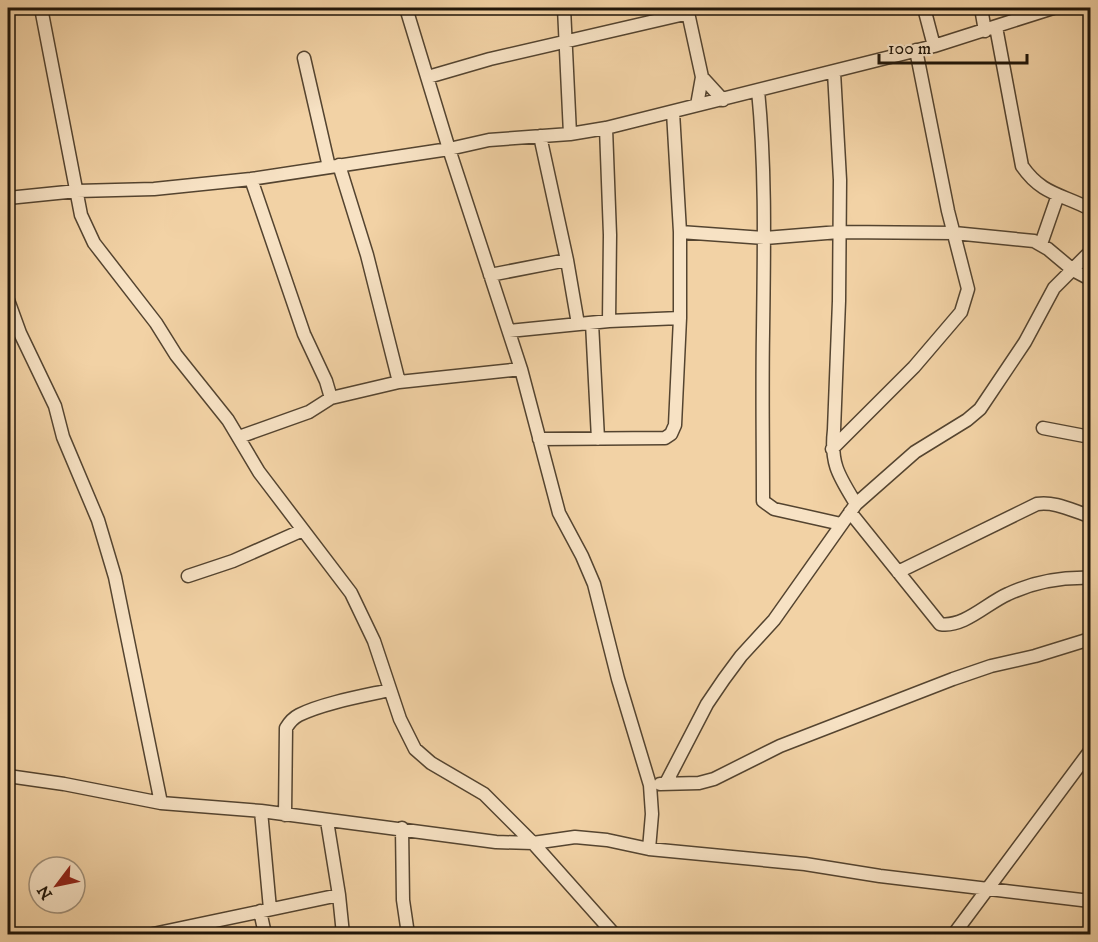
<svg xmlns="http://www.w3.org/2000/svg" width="1098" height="942" font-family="'IM FELL DW Pica',serif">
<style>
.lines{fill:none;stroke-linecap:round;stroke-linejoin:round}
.street-casing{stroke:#544430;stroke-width:15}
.street{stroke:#f7e2c4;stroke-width:12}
</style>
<rect width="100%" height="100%" fill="#f2d2a5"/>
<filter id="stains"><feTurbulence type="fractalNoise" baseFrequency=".00333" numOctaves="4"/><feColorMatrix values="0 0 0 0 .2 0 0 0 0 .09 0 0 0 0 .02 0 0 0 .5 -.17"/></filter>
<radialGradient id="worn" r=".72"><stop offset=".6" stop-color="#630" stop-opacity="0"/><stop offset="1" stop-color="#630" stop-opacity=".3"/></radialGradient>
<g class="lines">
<!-- street casing -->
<g class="street-casing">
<path id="street" d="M41 8 81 215 94 243 156 323 176 355 228 420 259 472 351 593 374 641 400 719 415 749 431 763 484 794 533 843 614 934
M564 8 570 134
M687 8 702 77 723 100
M924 8 934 46
M981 8 985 31
M996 27 1022 166C1042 195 1062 194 1090 209
M304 58 329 167
M834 72 840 180 839 301 834 430C830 464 839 476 856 504
M428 77 490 59 689 13
M758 90C766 171 764 251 763 332 762 388 763 444 763 501L774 509 841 524
M697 105 702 77
M606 128 610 235 609 321
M540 136 567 260 578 324
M339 165 367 255 399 382
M8 198 77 191 154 189 251 179 449 149 489 140 570 134 606 128 934 46 1053 8
M680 232 765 238 839 232 954 233 1034 241 1048 249 1073 270 1090 279
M1041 244 1058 195
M490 275 567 260
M8 300 20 333 55 406 63 437 98 520 115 577 161 803
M592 323 598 439
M509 331 609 321 680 318
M331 398 399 382 521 369
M1043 428 1090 437
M239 437 309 412 331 398 326 381 304 334 251 179
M539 439 665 438 671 434 675 425 680 318V232L673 112
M832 449 914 367 961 312 968 289 948 211 916 50
M850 512 940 624C964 628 987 603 1008 594 1034 582 1062 577 1090 578
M898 572 1037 504C1055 501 1073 511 1090 516
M188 576 233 561 303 530
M8 776 64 784 161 803 261 811 496 842 533 843 575 837 607 840 649 849 652 814 650 785 618 679 594 584 582 556 559 513 521 369 449 149 406 8
M666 783 707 704 724 679 741 656 774 620 856 504 915 452 967 420 980 409 1025 342 1054 288 1090 252
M660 784 699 783 714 779 780 746 953 679 991 666 1035 656 1090 639
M261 811 270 909
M285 815 286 728C289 723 293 718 299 715 323 703 363 696 390 690
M327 821 339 895 343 934
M402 828 403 900 408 934
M649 849 805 864 880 876 1090 901
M260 911 265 934
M153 934 339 895
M954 934 1090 751"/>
</g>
<!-- street -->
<use href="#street" class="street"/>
</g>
<!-- margin -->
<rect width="1098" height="942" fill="none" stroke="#f2d2a5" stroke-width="30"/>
<rect x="9" y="9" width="1080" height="924" fill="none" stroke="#1f1509" stroke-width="3"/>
<rect x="15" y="15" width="1068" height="912" fill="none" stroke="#1f1509" stroke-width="1.5"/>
<!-- north arrow -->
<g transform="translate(57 885) rotate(238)"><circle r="28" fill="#f7e2c4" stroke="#a19079" stroke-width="1.5"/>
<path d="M0-4.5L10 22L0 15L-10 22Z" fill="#8f2418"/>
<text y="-9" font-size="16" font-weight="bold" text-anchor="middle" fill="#1f1509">N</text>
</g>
<!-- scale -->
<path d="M879 54v9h148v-9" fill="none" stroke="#1f1509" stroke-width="3"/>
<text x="888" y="54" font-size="18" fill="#1f1509" stroke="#f7e2c4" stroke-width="4.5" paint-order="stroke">100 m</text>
<rect width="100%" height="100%" filter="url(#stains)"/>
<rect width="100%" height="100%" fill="url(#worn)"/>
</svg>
